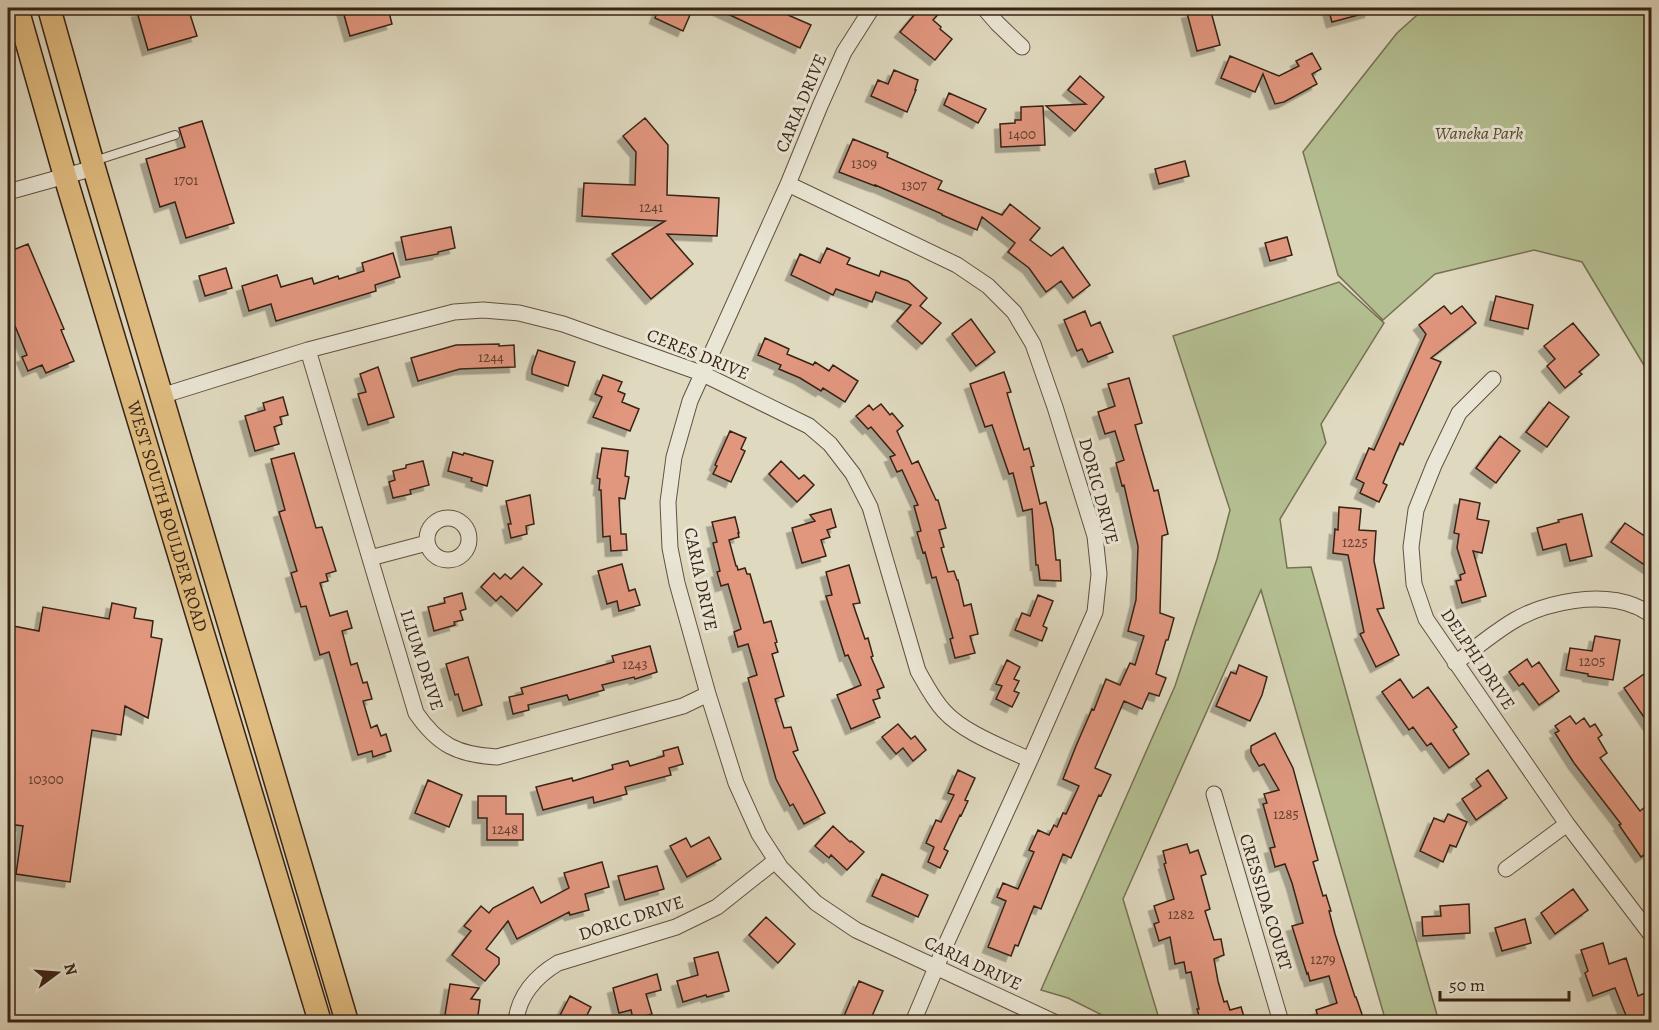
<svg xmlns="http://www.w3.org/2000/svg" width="1659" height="1030" font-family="Alegreya,serif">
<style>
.green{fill:#b4bf91;stroke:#767153;stroke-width:1.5}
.building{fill:#e1967e;stroke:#382315;stroke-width:1.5;filter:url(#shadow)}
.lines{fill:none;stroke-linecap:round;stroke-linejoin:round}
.lane-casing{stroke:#625040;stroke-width:10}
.street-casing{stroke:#625040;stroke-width:17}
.primary-casing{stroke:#382315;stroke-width:25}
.lane{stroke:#eae6d5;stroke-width:8}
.street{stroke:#eae6d5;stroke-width:15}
.primary{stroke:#e0bc80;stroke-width:22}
.labels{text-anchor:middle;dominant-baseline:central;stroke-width:6;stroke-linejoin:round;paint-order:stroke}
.number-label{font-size:15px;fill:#62402f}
.street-label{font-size:18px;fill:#382315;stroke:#eae6d5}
.park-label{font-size:18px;font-style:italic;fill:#574a34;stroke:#eae6d5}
</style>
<defs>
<filter id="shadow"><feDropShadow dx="-5.5" dy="5.5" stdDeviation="0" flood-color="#0004"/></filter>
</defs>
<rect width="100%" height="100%" fill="#dfd9bf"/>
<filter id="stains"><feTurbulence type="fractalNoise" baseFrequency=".00333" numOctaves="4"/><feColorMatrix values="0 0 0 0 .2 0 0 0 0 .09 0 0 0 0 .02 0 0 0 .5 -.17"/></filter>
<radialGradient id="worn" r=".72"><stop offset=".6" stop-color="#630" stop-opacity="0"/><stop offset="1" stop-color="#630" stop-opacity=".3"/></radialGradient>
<!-- green -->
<path class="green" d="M1425 8H1651V377L1582 262 1534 250 1435 274 1383 320 1338 275 1303 152 1397 33Z
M1339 282 1384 323 1321 424 1326 443 1280 519 1287 568 1311 567 1439 1022H1386L1261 590 1123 899 1160 1022H1116L1068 998 1041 990 1175 686 1217 559 1230 510 1173 336Z"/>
<!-- building -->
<path class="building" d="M153 8H188L197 36 148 50 137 12Z
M342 8H388L392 24 350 36Z
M659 8H693L683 31 655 18Z
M715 8H772L811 25 800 48Z
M920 8H944L933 20 941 27 940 29 952 39 935 60 900 32Z
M1207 8H1210L1220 45 1197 51 1187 13Z
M1328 8H1370V12L1332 22Z
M1312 53 1321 69 1312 74 1317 84 1284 102 1275 104 1263 74 1255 92 1221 78 1230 56 1279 76 1299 66 1296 61Z
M894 70 918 80 915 90H916L907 112 871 96 878 80 888 84Z
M1080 76 1104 97 1075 131 1046 106 1086 104 1068 90Z
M949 93 986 109 978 123 944 105Z
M1043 106 1045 145 1001 147 1000 124 1015 123V120H1021V107Z
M645 118 668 145 667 195 719 198 717 236 667 234 693 264 651 299 612 254 665 221 582 216 584 183 635 185 636 152 623 136Z
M202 121 234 223 186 238 175 202 160 207 146 159 185 147 179 128Z
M853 139 888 153 887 157 942 181 938 189 1002 215 1010 204 1040 228 1030 240 1051 256 1063 247 1090 285 1073 298 1061 281 1046 292 1029 268 1008 252 1015 243 982 217 977 230 942 215V214L875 185V186L839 172Z
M1185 161 1189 176 1159 184 1155 169Z
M451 227 455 248 438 252V254L406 260 401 237Z
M1287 237 1292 255 1270 261 1265 243Z
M28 244 64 329 61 330 74 361 46 373 42 365 28 371 22 357 27 355 8 309V252Z
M827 248 850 258 847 264 879 276 881 271 908 281 927 298 920 306 941 323 922 344 897 321 911 305 876 292 872 302 836 289 833 295 791 275 800 254 820 263Z
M393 253 400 277 375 285 376 291 276 321 271 304 249 311 242 286 277 275 281 287 312 278 314 284 338 276 339 279 364 271 362 263Z
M226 268 232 288 205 296 199 276Z
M1496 296 1533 305 1528 329 1490 320Z
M1444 306 1451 314 1462 306 1476 323 1431 358 1441 362 1403 445 1400 443 1383 483 1387 485 1379 502 1360 493 1364 483 1356 479 1369 448 1374 450 1426 334 1419 325Z
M1085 311 1091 326 1100 322 1113 352 1088 362 1082 349 1077 351 1064 320Z
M971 319 995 352 976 366 952 334Z
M1573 323 1599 355 1579 372 1582 374 1565 388 1547 366 1555 359 1544 346Z
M765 338 789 349 787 354 813 365 815 362 829 371 833 365 858 381 845 402 823 388 821 391 800 378 779 369 781 365 758 355Z
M499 344V346L514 345 515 367 460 369 418 381 411 358 456 345Z
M538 350 575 362 568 386 532 374V368Z
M378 367 394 417 368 425 358 394 366 392 360 374Z
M1004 372 1011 392 1007 393 1024 450 1029 448 1034 466 1031 467 1040 504 1046 502 1053 529 1056 560H1060L1061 581 1040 580 1038 565H1036L1032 509 1023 511 1013 473 1009 474 992 425 985 427 970 384Z
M603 375 622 382 618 391 625 394 622 402 639 409 630 431 593 417 602 397 595 394Z
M1129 378 1142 423 1135 425 1154 491 1158 490 1168 534 1162 536 1160 613 1174 618 1168 640H1166L1156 674 1166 678 1159 696 1149 693 1142 709 1124 701 1095 768 1111 775 1101 796 1099 795 1071 858 1063 854 1041 909 1034 906 1018 946 1015 945 1011 956 988 947 1006 901 997 897 1003 883 1018 889 1034 852 1029 850 1038 830 1049 835 1054 825 1057 827 1063 813 1066 814 1079 786 1063 779 1076 746 1092 709 1094 710 1106 679 1120 685 1130 663 1135 665 1144 636 1128 631 1136 600 1138 546 1124 485 1122 486 1116 463 1124 460 1115 431 1105 434 1098 412 1115 406 1108 384Z
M283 397 288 415 280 417 282 424 274 427 279 444 255 451 245 416 265 410 263 403Z
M1549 402 1569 417 1547 447 1526 432Z
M881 404 890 415 892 413 903 426 897 431 912 464 918 461 936 500H938L946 528 939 530 944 547 941 548 948 572 954 571 957 580H958L964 606 971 604 978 634 970 636 975 653 955 658 950 639 953 638 936 577 932 578 925 552 923 553 917 532 921 531 914 506 918 505 902 470 897 472 890 457 895 455 871 427 868 429 856 416 869 405 873 410Z
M730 431 746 438 741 449 745 451 731 482 713 474 717 466 715 465Z
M1500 436 1520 451 1496 483 1476 468Z
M602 448 628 451 625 476 629 477 625 499 619 498 621 534H626L627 550 611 551 610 536 603 537 601 490H599L600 479 597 478Z
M453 452 463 455 464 453 493 461 487 486 471 481 472 478 448 471Z
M294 453 316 528 322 527 336 571 326 574 328 581 320 583 330 616 347 611 352 628 342 631 351 665 357 663 363 683 367 682 372 699 363 701 371 728 377 725 381 736 386 734 391 751 373 757 372 751 358 755 329 652 320 655 306 606 301 607 291 573 297 571 279 512 285 510 271 459Z
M423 461 429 485 410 490 411 494 393 498 389 482 395 480 393 471 406 468V465Z
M781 461 799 479 804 475 814 485 797 502 769 474Z
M530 495 534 524 526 526 527 534 511 538 508 524H511L506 501Z
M1460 499 1480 503 1477 519 1489 521 1482 553 1473 551 1486 596 1462 603 1456 581 1461 580 1460 575 1465 573 1457 548 1459 534 1454 533Z
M1339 507 1361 509 1359 530 1376 531 1374 561 1384 608 1377 609 1399 655 1376 667 1360 634 1364 632 1348 555 1333 553 1335 529 1338 530Z
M831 509 836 527 827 530 830 537 821 540 826 556 802 563 792 528 815 521 810 515Z
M1582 514 1592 556 1570 561 1566 544 1543 550 1537 528 1559 522 1558 520Z
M735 517 739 533H738L739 537 729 540 736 566H737L738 570 745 568 747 574H750L764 623 771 621 777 642 775 643 778 652 772 654 784 696 775 699 784 728 791 727 798 750 793 752 825 813 804 824 793 804 790 806 776 779 748 678 757 675 748 644 738 647 734 632 741 629 728 584 721 586 717 572 720 571 713 543 717 542 712 522Z
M1625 523 1652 541V570L1611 542Z
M622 564 629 591 635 589 640 605 619 611 617 601 607 604 598 571Z
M849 565 860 603 853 604 865 639 868 638 873 656 871 657 884 687 877 690 880 698 873 700 880 717 851 729 837 695 861 685 848 655 845 656 826 596 832 595 826 572Z
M523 567 542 584 517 611 501 596 496 601 481 587 494 573 500 579 505 574 511 579Z
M462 593 466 609 460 611 463 620 454 622 455 625 434 631 428 607 445 603 444 598Z
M1038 595 1053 601 1043 626 1047 628 1042 641 1015 630 1022 613 1030 616Z
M112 603 136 608 134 618 153 621 151 637 162 639 148 718 125 706 121 735 92 730 70 882 16 874 23 826 8 824V625L39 631 43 607 109 619Z
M1595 636 1620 640 1613 680 1588 676V674L1566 670 1570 648 1592 651Z
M650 646 657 672 635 679 634 677 602 685 604 690 569 700 567 695 528 705 529 710 513 714 509 697 523 694 521 688 614 662 612 656Z
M468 657 482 705 463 711 458 694 455 695 446 664Z
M1527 659 1532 667 1539 662 1559 691 1539 705 1523 683 1519 686 1509 672Z
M1007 660 1020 667 1014 679 1019 681 1014 691 1019 693 1012 707 996 699 1002 686 996 684Z
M1239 665 1267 677 1262 695 1250 721 1216 706 1231 672 1236 674Z
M1644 674 1652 686V729L1624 688Z
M1400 679 1413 698 1428 687 1457 727 1453 730 1469 754 1449 768 1431 743 1427 746 1413 727 1409 730 1382 692Z
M1570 716 1576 724 1584 718 1590 727 1595 724 1602 735 1598 738 1607 753 1600 758 1640 811 1645 807 1652 817V850L1641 857 1619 825 1621 824 1574 763 1555 733 1559 731 1555 726Z
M898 724 911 739 915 736 926 750 913 761 903 748 896 754 882 737Z
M1275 733 1293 768 1318 860 1313 862 1323 896 1326 895 1331 911H1329L1335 934 1355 997H1356L1365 1023H1320L1316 1010 1337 1003 1329 976 1310 981 1308 973 1307 974 1292 926 1303 923 1292 883 1285 864 1275 867 1270 848 1275 847 1263 804 1267 803 1264 794 1279 790 1264 764 1259 766 1251 752V746Z
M678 747 683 764 669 768 671 775 625 787 627 794 594 803 593 797 543 810 536 787 572 778 573 781 613 769 612 765 628 761 630 766 664 756 663 751Z
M958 770 975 778 965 800 968 801 961 816 960 815 944 849 948 851 940 868 928 862 934 847 926 843 936 820 941 822 954 795 948 793Z
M1488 770 1507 798 1476 820 1462 799 1481 786 1476 779Z
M428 780 462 795 449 827 415 813Z
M478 796H506V814H523V840H487V818H478Z
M1448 814 1467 822 1456 847 1450 845 1443 862 1420 851 1434 818 1444 822Z
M833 826 850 842 851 841 864 852 847 870 831 855 829 858 815 846Z
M709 837 721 859 687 877 670 846 686 838 691 847Z
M1187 844 1190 853 1198 850 1206 874 1201 876 1210 909 1205 911 1214 940 1221 939 1224 955 1214 959 1218 981 1224 1002 1227 1001 1230 1010 1241 1007 1246 1023H1201L1197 1009H1199L1191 972 1186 973 1184 962 1175 964 1170 937 1159 941 1154 924 1159 922 1154 906 1174 899 1164 864 1166 863 1163 851Z
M602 862 609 887 585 894 589 910 570 915 569 912 517 939 508 921 486 949 499 958V964L485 981 452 955 471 931 464 926 481 906 489 913 493 908 533 887 541 903 569 888 564 873Z
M657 866 664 889 625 900 618 876Z
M882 874 928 895 918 917 872 896Z
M1573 889 1588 910 1555 934 1541 913Z
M1469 904 1470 933 1423 936 1422 917 1441 916 1440 906Z
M766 917 795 944 778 963 749 935Z
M1525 919 1531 943 1502 951 1495 928Z
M1603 943 1609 964 1626 958 1638 996 1645 993 1652 1010V1023H1629L1615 988 1593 996 1585 973 1588 971 1581 950Z
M718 952 729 991 707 997 706 995 683 1002 677 981 698 975 694 958Z
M657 974 661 990 646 994 652 1014 633 1019 631 1010 619 1013 613 988Z
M859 981 883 991 869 1023H860L844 1016Z
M450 984 479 988 471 999 480 1000 477 1023H455L456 1017 445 1015Z
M570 996 591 1007 583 1023H556Z"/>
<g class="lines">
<!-- lane casing -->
<g class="lane-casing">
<path id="lane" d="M94 161 175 135"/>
</g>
<!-- street casing -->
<g class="street-casing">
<path id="street" d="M872 8 844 52 820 106 788 184 690 401 674 457 668 502 670 548 677 583 708 694 736 783 759 834 781 868 816 903 856 930 1054 1022
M984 8 997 23 1022 47
M788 184 957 265 988 286 1014 312 1033 344 1055 407 1095 536 1099 574 1095 612 1030 760 946 944 913 1022
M8 192 94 168
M308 350 416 713C438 745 458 755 497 757L683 706 708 694
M1493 379 1459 413 1434 465 1416 510 1411 547 1414 584 1426 619 1567 824 1652 936
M161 396 308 350 454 312 483 310 519 313 563 324 701 373 809 426 830 444 853 474 870 507 918 671C926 685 933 699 944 711 964 733 1003 747 1030 760
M427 539a21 21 0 1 1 42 0a21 21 0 1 1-42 0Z
M370 558 427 543
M1455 663C1475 649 1494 632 1515 620 1548 601 1600 592 1635 606 1641 608 1646 612 1652 615
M1214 794 1281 1022
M1506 869 1567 824
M516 1022C518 996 536 976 558 963L676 927 717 907 775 861"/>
</g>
<!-- primary casing -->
<g class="primary-casing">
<g id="primary">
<path id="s1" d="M17 8 65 176 320 1022"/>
<path d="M49 8 94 168 347 1022"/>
</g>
</g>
<!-- lane -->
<use href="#lane" class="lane"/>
<!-- street -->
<use href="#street" class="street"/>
<!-- primary -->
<use href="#primary" class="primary"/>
</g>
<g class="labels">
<!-- number labels -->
<g class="number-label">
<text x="1022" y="134">1400</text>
<text x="864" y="163">1309</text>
<text x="186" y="180">1701</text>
<text x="914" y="185">1307</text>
<text x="651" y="207">1241</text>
<text x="491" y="357">1244</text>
<text x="1355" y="542">1225</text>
<text x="1592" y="661">1205</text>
<text x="635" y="664">1243</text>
<text x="46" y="779">10300</text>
<text x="1286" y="814">1285</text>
<text x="505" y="829">1248</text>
<text x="1181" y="914">1282</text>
<text x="1323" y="959">1279</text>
</g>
<!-- street labels -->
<g class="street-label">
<text transform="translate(801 103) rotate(-67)">CARIA DRIVE</text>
<text transform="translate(698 354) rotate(22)">CERES DRIVE</text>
<text transform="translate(1099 491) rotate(75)">DORIC DRIVE</text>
<text stroke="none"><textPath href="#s1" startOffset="530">WEST SOUTH BOULDER ROAD</textPath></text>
<text transform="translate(701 579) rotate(78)">CARIA DRIVE</text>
<text transform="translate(1478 659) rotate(56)">DELPHI DRIVE</text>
<text transform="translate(422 660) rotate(72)">ILIUM DRIVE</text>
<text transform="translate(1266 902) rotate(73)">CRESSIDA COURT</text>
<text transform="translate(631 918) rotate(-18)">DORIC DRIVE</text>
<text transform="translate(973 963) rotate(25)">CARIA DRIVE</text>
</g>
<!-- park labels -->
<g class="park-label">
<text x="1479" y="133">Waneka Park</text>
</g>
</g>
<!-- margin -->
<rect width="1659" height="1030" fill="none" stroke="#dfd9bf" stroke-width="30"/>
<rect x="9" y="9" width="1641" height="1012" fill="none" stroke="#382315" stroke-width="3"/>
<rect x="15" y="15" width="1629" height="1000" fill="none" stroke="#382315" stroke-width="1.5"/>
<!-- north arrow -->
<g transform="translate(57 973) rotate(74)" stroke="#eae6d5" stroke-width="4.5" paint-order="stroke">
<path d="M0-4.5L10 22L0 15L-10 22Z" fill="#382315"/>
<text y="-9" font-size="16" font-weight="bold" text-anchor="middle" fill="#382315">N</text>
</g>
<!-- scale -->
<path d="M1440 991v9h129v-9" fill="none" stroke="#382315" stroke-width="3"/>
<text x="1449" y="991" font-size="18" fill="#382315" stroke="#eae6d5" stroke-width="4.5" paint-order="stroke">50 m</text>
<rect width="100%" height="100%" filter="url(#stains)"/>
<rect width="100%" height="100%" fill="url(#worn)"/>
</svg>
